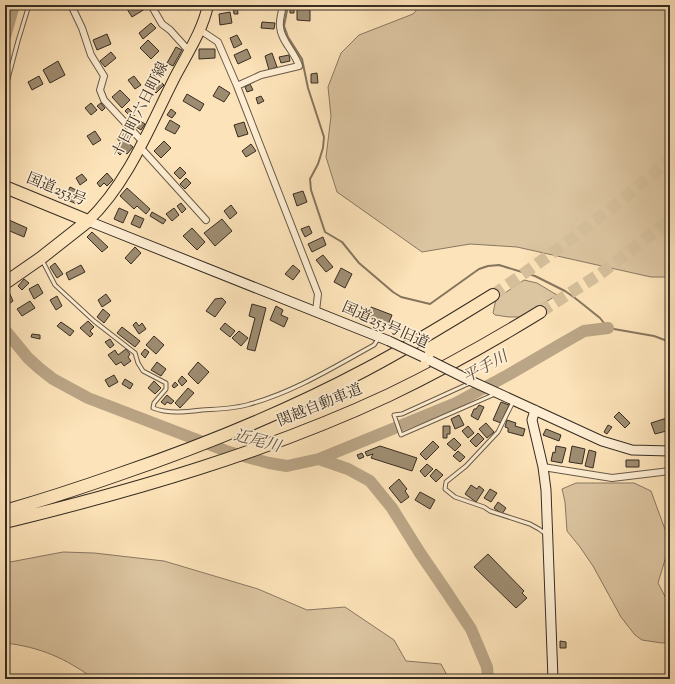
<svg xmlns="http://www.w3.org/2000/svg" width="675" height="684" font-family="'Sorts Mill Goudy','Noto Serif JP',serif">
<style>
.green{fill:#dbc4a0;stroke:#897862}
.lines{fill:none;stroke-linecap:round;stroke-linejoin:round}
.stream{stroke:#86755e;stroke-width:2}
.river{stroke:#baa586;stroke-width:12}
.building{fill:#9e8c71;stroke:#372d23}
.highway-tunnel{stroke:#d5bf9b;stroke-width:12;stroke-dasharray:12 6;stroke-linecap:butt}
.lane-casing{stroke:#685a48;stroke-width:5}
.street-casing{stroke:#685a48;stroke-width:8}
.secondary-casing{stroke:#372d23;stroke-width:11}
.primary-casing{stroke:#372d23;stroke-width:12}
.highway-casing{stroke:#372d23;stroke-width:14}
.lane{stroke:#feedd2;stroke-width:3}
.street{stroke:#feedd2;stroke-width:6}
.secondary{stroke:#feedd2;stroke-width:9}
.primary{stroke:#fde3b9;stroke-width:10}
.highway{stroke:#fde3b9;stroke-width:12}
.secondary-bridge-casing{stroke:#372d23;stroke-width:11;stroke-linecap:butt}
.secondary-bridge{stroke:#feedd2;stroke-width:9}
.labels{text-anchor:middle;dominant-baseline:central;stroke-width:3.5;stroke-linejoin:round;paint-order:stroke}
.street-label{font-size:15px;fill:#372d23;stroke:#feedd2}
.water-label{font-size:16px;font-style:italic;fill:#5e5141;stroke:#feedd2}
</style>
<rect width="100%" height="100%" fill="#fde3b9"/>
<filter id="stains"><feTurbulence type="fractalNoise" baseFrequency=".005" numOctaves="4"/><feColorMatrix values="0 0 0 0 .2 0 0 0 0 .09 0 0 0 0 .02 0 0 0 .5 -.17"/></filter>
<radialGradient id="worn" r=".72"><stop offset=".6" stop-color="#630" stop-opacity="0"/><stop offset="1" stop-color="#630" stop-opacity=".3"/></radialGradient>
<!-- green -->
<path class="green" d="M421 5H670V277H651L517 247 470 244 422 252 337 192 326 157 331 116 328 87 341 53 359 35 413 14Z
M524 280 537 283 557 295 522 317H509L495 315 493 313 496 299Z
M576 483H634L651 491 670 543 658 583 670 606V642L662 643 642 640 635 635 621 617 593 566 580 547 567 531 565 502 562 489Z
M63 552 94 553 164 561 258 589 307 610 345 607 394 640 406 661 441 664 449 679H94C65 658 40 647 5 643V563Z"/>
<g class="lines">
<!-- stream -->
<path class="stream" d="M288 5 284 26 288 37 302 59 308 88 324 137 323 148 318 164 310 179 311 190 325 232 342 242 359 263 393 292 401 297 430 304 479 269 488 266 499 265 535 276 565 291 575 298 600 318 608 328 654 336 670 342"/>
<!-- river -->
<path class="river" d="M5 37 14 5
M5 330 28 358 39 368 53 379 88 398 229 452 269 463 287 466 319 459 348 469 370 481 392 508 420 553 446 591 471 629 487 667 488 679
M319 459 456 403 508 375 563 343 584 331 608 328"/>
</g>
<!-- building -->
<path class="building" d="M134 5H143L145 9 132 17 127 9Z
M185 5H191L192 8 188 10Z
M237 5 238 14H234L233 6Z
M290 8H294V13H290Z
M297 9H310V21L297 20Z
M230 12 232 23 220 25 219 14Z
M262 22 275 23 274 29 261 28Z
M151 23 156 28 143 39 139 33Z
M107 34 111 44 97 50 93 40Z
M237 35 242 44 234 48 230 38Z
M148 40 159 51 151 59 140 48Z
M176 47 182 50 173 66 167 63Z
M199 49H215V58L199 59Z
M247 49 251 58 238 64 234 55Z
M111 52 116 58 105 67 100 61Z
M272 53 277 67 269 70 265 56Z
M289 55 290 61 281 63 279 57Z
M58 61 65 75 50 83 43 70Z
M317 73 318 83H311V74Z
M153 74 164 85 156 93 145 82Z
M39 76 43 84 32 90 28 82Z
M134 76 141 85 135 89 128 80Z
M250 84 253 90 247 92 245 87Z
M219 86 230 93 224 102 213 96Z
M120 90 130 100 122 108 112 97Z
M187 94 204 104 200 111 183 101Z
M261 96 264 101 258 104 256 98Z
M91 103 97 110 91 115 85 108Z
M101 103 105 108 102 111 97 106Z
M128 108 135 115 132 118 125 111Z
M171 109 176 113 172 118 167 115Z
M137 119 145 124 141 130 133 125Z
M170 120 180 126 175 134 165 129Z
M244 122 248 134 238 137 234 125Z
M95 131 101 140 93 145 87 136Z
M124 131 131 137 127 142 133 147 127 154 123 151 120 155 114 149 120 142 117 138Z
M164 141 171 148 161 158 154 151Z
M251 144 256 151 246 157 242 151Z
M180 167 186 173 180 179 174 173Z
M107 173 113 180 107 186 104 183 100 187 97 183Z
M82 174 87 180 80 185 76 178Z
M186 178 191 183 185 189 180 184Z
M70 187 82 193 77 204 65 199Z
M127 188 150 209 146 214 137 206 134 209 120 196Z
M303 191 307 202 297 206 293 194Z
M181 203 186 209 182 213 177 206Z
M231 205 237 213 230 219 224 211Z
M119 208 128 212 123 223 114 219Z
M174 208 179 215 172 221 166 214Z
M152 212 166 220 163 224 150 216Z
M135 215 144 219 140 228 131 224Z
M222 219 232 231 215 246 204 233Z
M9 220 27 228 24 237 5 229Z
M309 226 312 233 305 237 301 229Z
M192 228 205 242 197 250 183 236Z
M92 232 108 247 102 252 87 237Z
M323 237 326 245 312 252 308 244Z
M135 247 141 253 131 264 125 258Z
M323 255 333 267 326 272 316 260Z
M55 263 63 274 57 278 50 267Z
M81 265 85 272 69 280 66 273Z
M293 265 300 271 293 280 285 274Z
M341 268 352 274 345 288 334 282Z
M24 279 29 283 22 290 18 286Z
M38 284 43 293 34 299 29 289Z
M9 292 13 301 9 304 5 294Z
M106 294 111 301 102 307 98 300Z
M57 296 62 306 56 310 50 300Z
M222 298 226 302 215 317 206 311 215 299Z
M30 301 35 308 22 316 17 309Z
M252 304 266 308 255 351 247 349 255 318 249 316Z
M276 306 283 310 281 315 288 318 284 327 270 320Z
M371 307 392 315 388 325 367 317Z
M103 309 110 315 104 323 97 317Z
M88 321 94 327 90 331 93 334 90 337 80 328Z
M61 322 74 331 70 336 57 326Z
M136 322 139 326 142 323 146 329 139 334 133 325Z
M225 323 235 331 230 337 220 329Z
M122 327 140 341 135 347 117 333Z
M239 331 248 338 241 346 232 338Z
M32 334 40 335V339L31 337Z
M154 336 164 345 156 354 146 345Z
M110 339 114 345 110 348 105 342Z
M126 349 130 354 128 357 131 361 124 366 121 362 116 365 108 355 115 350 118 355Z
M145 349 149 352 145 358 141 354Z
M157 362 166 369 161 376 151 370Z
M198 362 209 372 198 384 188 374Z
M114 375 118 382 109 387 105 380Z
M182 376 187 381 182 386 178 381Z
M125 379 133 384 130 389 122 384Z
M154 381 161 388 155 394 148 388Z
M175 382 178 385 174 388 172 386Z
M188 388 194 393 180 408 175 403Z
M167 395 174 401 171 404 167 402 165 405 161 402Z
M501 402 509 405 501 423 493 420Z
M479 405 484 407 478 420 471 416 474 409H476Z
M619 412 630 423 625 428 614 417Z
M459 415 464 425 455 429 451 419Z
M670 417V430L655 434 651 423Z
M507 420 516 423 515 426 525 429 523 436 508 432V428L505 427Z
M486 423 494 432 487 438 479 429Z
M608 425 612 427 607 434 604 432Z
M443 426H450V434H447V438H443Z
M468 426 474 433 468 438 462 431Z
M546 429 561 435 559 441 543 435Z
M478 433 484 439 476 447 470 441Z
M454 438 461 445 455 451 447 444Z
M433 441 439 447 426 460 420 454Z
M380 446 417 458 412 471 371 458 373 454 367 456 365 452Z
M556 446 566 448 562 463 551 461 553 452 555 453Z
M572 446 585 449 582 464 569 462Z
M589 450 596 452 593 468 585 466Z
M458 451 465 457 460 462 453 456Z
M362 453 364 457 359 459 357 455Z
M626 460H639V467H626Z
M427 464 433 469 425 477 420 471Z
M436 469 443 475 436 482 430 476Z
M399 479 407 489 405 491 409 497 401 503 389 488Z
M471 485 477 489 479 486 484 490 476 502 465 494Z
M490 489 497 493 491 502 484 498Z
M420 492 435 500 430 509 415 500Z
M498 502 506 508 502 514 494 508Z
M488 554 524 591 522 593 527 598 516 608 474 567Z
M560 641 566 642V648H560Z"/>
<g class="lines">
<!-- highway-tunnel -->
<path class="highway-tunnel" d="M493 295C554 253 614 208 670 159
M540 312 600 274 670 220"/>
<!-- lane casing -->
<g class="lane-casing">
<path id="lane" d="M5 90 18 41 29 5
M42 260 55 285 94 321 135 353 138 363 143 371 166 383V389L154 403 153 408C168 414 186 412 202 410 217 409 235 409 250 404 294 392 334 367 374 345L378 339
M470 383 402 414 394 415 401 435 495 394
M513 402 498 432 466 466 446 482 445 489 455 497 484 507 490 511 530 524 539 529 546 534"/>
</g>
<!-- street casing -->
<g class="street-casing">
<path id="street" d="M71 5 82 28 91 55 104 76 100 90 104 100 142 141
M151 5 162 24 170 30 189 51
M200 30 218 42 237 86 318 294 316 311
M237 86 261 75 299 66C295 52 281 41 280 27 279 20 282 12 283 5
M140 147 206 220
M543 467 612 478 670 471"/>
</g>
<!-- secondary casing -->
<g class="secondary-casing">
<path id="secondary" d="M88 221 389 341
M469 380 602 441 632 450 670 451
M535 410 532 420 543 467 546 490 553 679"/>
</g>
<!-- primary casing -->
<g class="primary-casing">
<path id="primary" d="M88 221C128 183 150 126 175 77 187 54 203 30 208 5"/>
</g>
<!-- highway casing -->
<g class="highway-casing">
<path id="highway" d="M5 187 88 221 41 258 5 283
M5 511C43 500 80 488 117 475 202 446 286 412 365 370 409 347 451 321 493 295
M5 522C136 490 267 452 389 395 441 370 491 342 540 312"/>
</g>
<!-- lane -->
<use href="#lane" class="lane"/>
<!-- street -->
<use href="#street" class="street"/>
<!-- secondary -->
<use href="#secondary" class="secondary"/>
<!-- primary -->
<use href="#primary" class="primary"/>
<!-- highway -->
<use href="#highway" class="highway"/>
<!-- secondary-bridge casing -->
<g class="secondary-bridge-casing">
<path id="secondary-bridge" d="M389 341 423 357
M431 361 469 380"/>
</g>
<!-- secondary-bridge -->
<use href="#secondary-bridge" class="secondary-bridge"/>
</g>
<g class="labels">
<!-- street labels -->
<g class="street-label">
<text transform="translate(141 110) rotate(-63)">十日町六日町線</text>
<text transform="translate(56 190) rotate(22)">国道253号</text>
<text transform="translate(385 326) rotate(24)">国道253号旧道</text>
<text transform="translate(320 406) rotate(-22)">関越自動車道</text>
</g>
<!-- water labels -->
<g class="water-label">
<text transform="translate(486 368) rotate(-29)">平手川</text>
<text transform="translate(257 442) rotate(15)">近尾川</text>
</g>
</g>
<!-- margin -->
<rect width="675" height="684" fill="none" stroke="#fde3b9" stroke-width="20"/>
<rect x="6" y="6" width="663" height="672" fill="none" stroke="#372d23" stroke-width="2"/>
<rect x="10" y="10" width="655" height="664" fill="none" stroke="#372d23"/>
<rect width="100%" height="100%" filter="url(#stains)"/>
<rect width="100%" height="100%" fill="url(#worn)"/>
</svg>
